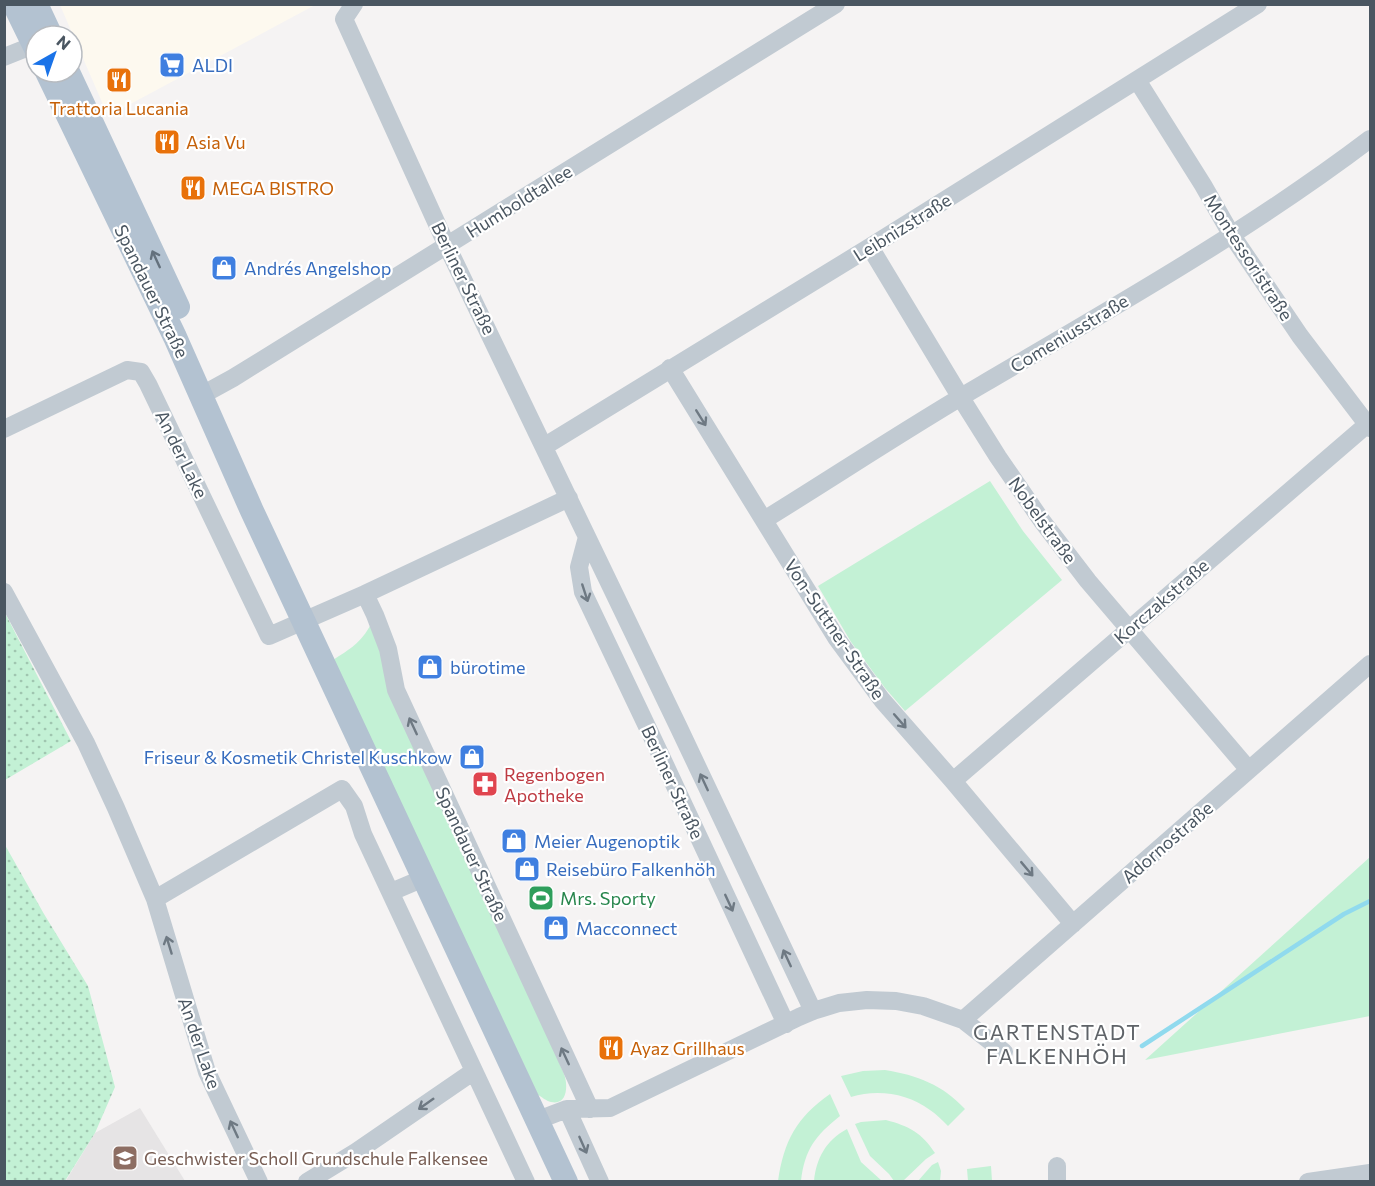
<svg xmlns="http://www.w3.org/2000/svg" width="1375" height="1186" font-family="Commissioner,sans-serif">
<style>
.commercial{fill:#fdf9ef}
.education{fill:#e6e4e5}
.green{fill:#c3f1d5}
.park{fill:url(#park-dots)}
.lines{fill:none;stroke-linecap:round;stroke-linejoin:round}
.stream{stroke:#90daee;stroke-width:4.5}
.minor{stroke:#c1cad2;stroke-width:18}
.major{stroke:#b3c2d1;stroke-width:24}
.oneway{stroke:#64717d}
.oneway2{stroke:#6e7983}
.labels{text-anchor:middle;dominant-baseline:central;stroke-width:4.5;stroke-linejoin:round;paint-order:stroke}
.shop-label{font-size:18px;fill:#366cbe;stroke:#fff;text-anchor:start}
.food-label{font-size:18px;fill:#c56008;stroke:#fff;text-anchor:start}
.street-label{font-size:18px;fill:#4a5661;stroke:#fff}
.health-label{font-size:18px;fill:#be3a42;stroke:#fff;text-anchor:start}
.leisure-label{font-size:18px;fill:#27864d;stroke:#fff;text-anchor:start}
.education-label{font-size:18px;fill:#785e54;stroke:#fff;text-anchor:start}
.quarter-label{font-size:21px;letter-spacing:1.5px;fill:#5f6368;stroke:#fff}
</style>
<defs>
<pattern id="park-dots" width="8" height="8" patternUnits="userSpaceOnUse" patternTransform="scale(1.5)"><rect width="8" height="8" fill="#c3f1d5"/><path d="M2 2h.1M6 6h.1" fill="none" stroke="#a0c6b0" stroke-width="1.8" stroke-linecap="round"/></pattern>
</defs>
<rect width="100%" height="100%" fill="#f5f3f3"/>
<!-- commercial -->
<path class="commercial" d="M60 5H315L108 116Z"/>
<!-- education -->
<path class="education" d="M140 1108 185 1181 65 1182 95 1133Z"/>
<!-- green -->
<path class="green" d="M990 481 1023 531 1062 580 905 711 885 688 851 642 818 586Z
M371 624 564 1074C568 1084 568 1106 551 1102 546 1101 542 1097 538 1095L333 660C350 649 361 643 371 624Z
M1370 857V1016L1145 1060Z
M885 1070C917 1075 943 1085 965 1109L948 1126C942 1120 936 1114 930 1110 907 1093 877 1089 851 1097L841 1076 863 1071Z
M830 1094 840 1116C815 1136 805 1149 801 1181H778C784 1141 796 1118 830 1094Z
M886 1120C909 1126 922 1133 935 1153L926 1159 903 1181H894L889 1174 870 1156 855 1124 861 1122Z
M847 1129 861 1162 882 1181H814C816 1159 826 1140 847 1129Z
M938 1162 941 1171 940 1181H918L932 1165Z
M991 1166 992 1181H968L967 1169Z"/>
<!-- park -->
<path class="park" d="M5 613 71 741 5 780H4Z
M5 845 44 914 88 986 115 1087 95 1133 65 1181H5Z"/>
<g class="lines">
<!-- stream -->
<path class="stream" d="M1142 1046 1344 914 1370 901"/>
<!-- minor -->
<path class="minor" d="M354 4 344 19 447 246 679 728 813 1011
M4 57 34 45
M1137 80 1203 185 1231 234 1300 336 1370 428
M870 247 961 398 998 457 1042 521 1088 581 1249 770
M670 368 837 639 882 700 953 781 1073 924
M202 395 233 378 836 4
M4 429 127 370 141 372 148 384 269 636 365 594 569 498
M545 446 870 247 1258 4
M764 520C837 475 909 427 983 384 1114 307 1250 230 1370 139
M587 537 579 567 583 592 653 739 786 1024
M4 592 86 743 116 808 155 899 207 1072 259 1182
M365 594 375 615 388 649 396 690 590 1109
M953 781 1370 422
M391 892 424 878
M155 899 342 789 354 806 363 834 526 1182
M963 1020 1370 664
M567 1109 600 1182
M538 1120 567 1109 610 1108 799 1017 813 1011 839 1003 867 1000 896 1001 923 1006 963 1020 1004 1052
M1057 1166V1182
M307 1182 356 1152 474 1071
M1308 1182 1370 1173"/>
<!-- major -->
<path class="major" d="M14 4 36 49
M36 4 51 36
M47 72 175 337 252 511 566 1182
M68 72 178 307"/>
</g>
<!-- one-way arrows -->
<defs><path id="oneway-shaft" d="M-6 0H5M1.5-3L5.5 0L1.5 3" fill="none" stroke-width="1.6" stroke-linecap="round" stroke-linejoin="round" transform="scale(1.5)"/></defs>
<use class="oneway" href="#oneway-shaft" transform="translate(156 259) rotate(-115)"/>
<g class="oneway2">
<use href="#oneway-shaft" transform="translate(701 418) rotate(58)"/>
<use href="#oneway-shaft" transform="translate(585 593) rotate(72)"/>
<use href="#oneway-shaft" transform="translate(900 721) rotate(49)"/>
<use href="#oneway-shaft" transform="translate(413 726) rotate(-115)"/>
<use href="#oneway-shaft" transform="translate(704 782) rotate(-115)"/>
<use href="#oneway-shaft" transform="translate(1027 869) rotate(50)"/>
<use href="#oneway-shaft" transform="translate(729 903) rotate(65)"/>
<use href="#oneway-shaft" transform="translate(169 945) rotate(-107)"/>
<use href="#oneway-shaft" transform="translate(787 958) rotate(-115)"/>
<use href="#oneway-shaft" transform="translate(565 1056) rotate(-115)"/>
<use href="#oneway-shaft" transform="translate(426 1104) rotate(145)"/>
<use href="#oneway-shaft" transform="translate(234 1129) rotate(-115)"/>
<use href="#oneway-shaft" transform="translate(583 1145) rotate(66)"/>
</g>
<!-- icons -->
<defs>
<g id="supermarket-square" transform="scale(1.35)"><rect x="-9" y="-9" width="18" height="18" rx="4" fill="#3f7fe0" stroke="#fff"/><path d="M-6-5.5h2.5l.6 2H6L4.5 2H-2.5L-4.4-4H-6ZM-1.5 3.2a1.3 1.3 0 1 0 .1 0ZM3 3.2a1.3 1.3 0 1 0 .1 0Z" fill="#fff"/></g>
<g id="restaurant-square" transform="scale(1.35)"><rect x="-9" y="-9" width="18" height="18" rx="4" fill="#e8710a" stroke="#fff"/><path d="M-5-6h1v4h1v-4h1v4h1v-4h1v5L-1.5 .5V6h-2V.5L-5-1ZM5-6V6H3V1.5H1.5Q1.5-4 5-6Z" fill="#fff"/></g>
<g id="shop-square" transform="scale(1.35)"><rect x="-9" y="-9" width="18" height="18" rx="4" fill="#3f7fe0" stroke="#fff"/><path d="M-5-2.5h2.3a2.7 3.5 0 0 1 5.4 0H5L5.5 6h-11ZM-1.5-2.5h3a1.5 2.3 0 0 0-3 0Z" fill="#fff"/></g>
<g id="pharmacy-square" transform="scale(1.35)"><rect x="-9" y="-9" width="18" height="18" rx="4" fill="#e0444e" stroke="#fff"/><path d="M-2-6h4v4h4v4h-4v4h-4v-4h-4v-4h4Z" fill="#fff"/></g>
<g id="stadium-square" transform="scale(1.35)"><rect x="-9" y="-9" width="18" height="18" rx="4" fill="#2e9e5b" stroke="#fff"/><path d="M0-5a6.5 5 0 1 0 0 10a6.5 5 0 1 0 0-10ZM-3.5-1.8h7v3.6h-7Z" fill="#fff"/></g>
<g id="school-square" transform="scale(1.35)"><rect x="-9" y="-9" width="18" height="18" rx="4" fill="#8d6e63" stroke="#fff"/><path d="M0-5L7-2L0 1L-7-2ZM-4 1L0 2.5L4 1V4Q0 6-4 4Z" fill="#fff"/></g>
</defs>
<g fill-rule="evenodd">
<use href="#supermarket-square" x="172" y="65"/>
<use href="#restaurant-square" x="119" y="80"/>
<use href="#restaurant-square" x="167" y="142"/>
<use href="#restaurant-square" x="193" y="188"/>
<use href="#shop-square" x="224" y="268"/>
<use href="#shop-square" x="430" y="667"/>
<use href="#shop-square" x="472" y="757"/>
<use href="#pharmacy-square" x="485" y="784"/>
<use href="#shop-square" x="514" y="841"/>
<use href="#shop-square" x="527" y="869"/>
<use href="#stadium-square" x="541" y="898"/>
<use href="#shop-square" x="556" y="928"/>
<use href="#restaurant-square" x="611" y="1048"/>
<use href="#school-square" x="125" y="1158"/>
</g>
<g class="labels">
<!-- shop labels -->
<g class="shop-label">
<text x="192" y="65">ALDI</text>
<text x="244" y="268">Andrés Angelshop</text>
<text x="450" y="667">bürotime</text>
<text x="452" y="757" text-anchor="end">Friseur &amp; Kosmetik Christel Kuschkow</text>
<text x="534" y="841">Meier Augenoptik</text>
<text x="546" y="869">Reisebüro Falkenhöh</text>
<text x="576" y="928">Macconnect</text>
</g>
<!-- food labels -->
<g class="food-label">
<text x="119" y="108" text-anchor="middle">Trattoria Lucania</text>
<text x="186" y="142">Asia Vu</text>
<text x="212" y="188">MEGA BISTRO</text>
<text x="630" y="1048">Ayaz Grillhaus</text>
</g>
<!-- street labels -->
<g class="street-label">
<text transform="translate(519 201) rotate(-32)">Humboldtallee</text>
<text transform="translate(902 227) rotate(-32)">Leibnizstraße</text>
<text transform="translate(1249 257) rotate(57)">Montessoristraße</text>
<text transform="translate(464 278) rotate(64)">Berliner Straße</text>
<text transform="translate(152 291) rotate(64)">Spandauer Straße</text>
<text transform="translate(1069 333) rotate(-31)">Comeniusstraße</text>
<text transform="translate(182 454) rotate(64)">An der Lake</text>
<text transform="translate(1043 520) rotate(54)">Nobelstraße</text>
<text transform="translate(1161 601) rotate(-41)">Korczakstraße</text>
<text transform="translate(835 629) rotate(56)">Von-Suttner-Straße</text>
<text transform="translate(673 782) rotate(65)">Berliner Straße</text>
<text transform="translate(1167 842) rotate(-41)">Adornostraße</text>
<text transform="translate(472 854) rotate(65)">Spandauer Straße</text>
<text transform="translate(200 1043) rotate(71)">An der Lake</text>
</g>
<!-- health labels -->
<g class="health-label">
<text x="504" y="774">Regenbogen<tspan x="504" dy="21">Apotheke</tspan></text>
</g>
<!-- leisure labels -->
<g class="leisure-label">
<text x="560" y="898">Mrs. Sporty</text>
</g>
<!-- education labels -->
<g class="education-label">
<text x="144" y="1158">Geschwister Scholl Grundschule Falkensee</text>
</g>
<!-- quarter labels -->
<g class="quarter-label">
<text x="1057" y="1031">GARTENSTADT<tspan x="1057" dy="24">FALKENHÖH</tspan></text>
</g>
</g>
<!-- border -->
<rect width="1375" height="1186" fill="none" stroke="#4a5661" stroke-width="12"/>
<!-- north arrow -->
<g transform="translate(54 54) rotate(40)"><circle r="28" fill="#ffffff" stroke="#b7bbc0" stroke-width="1.5"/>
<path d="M0-4.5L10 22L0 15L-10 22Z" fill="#1a73e8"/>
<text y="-9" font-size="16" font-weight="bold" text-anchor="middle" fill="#4a5661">N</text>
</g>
</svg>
